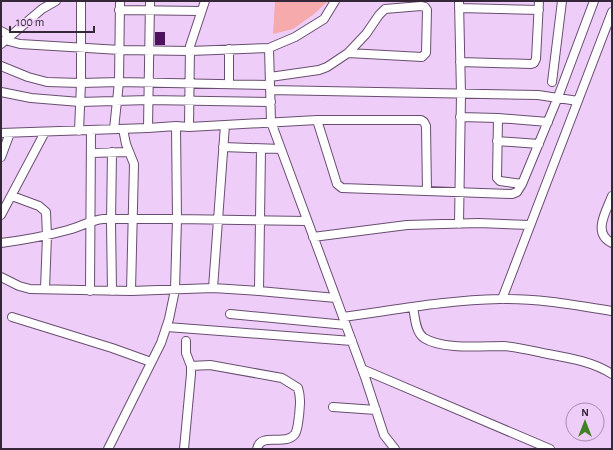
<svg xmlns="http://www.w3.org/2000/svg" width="613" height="450" font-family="'Alegreya Sans',sans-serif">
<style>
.green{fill:#f6aaab}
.building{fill:#4d115d}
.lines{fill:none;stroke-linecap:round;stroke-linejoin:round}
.minor-casing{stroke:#694e71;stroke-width:10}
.minor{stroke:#fff;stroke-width:8}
</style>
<rect width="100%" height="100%" fill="#eecef8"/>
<!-- green -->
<path class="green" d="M275 1H328L314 14 293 29 273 34Z"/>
<!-- building -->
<path class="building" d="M155 32H165V45H155Z"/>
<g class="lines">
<!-- minor casing -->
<g class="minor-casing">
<path id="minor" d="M335 1 324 19 295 37 269 48 271 122 336 298 365 377 384 435 395 449
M459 8 539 10
M119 10 201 11
M1 31 10 36
M5 40 20 44 120 50 190 51 269 48
M1 44 42 9 56 1
M229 49V84
M460 62 531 64 534 63 536 59 539 1
M1 66 28 77 47 82 81 83 119 82 270 85
M270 77 319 70 327 67 348 53 366 34 379 15 385 9 421 6 425 7 427 10 426 53 422 57 348 53
M552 82 562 1
M270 90 538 95 578 101
M1 92 31 98 80 102 148 100 271 102
M460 117 498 118 548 122
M498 118 497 178 500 181 522 184
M317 120 337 184 342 188 512 194 517 192 522 184 558 97 594 1
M189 127 190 46 205 1
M148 128 150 1
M114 129 119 82 120 1
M123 129 126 144 134 164 131 291
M79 131 81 83V1
M1 133 148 128 176 126 189 127 317 120H421L424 122 426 126 427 191
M497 141 539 144
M223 147 281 149
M112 152 111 222 112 291
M91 153 129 152
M1 157 10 133
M12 196 39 206 46 212 47 236 45 289
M612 196C606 212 592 233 612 243
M1 215 45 132
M459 224 461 94 459 1
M313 237 407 225 479 223 530 225
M1 243C24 240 46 236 68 230 80 227 91 220 103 219H177L307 221
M1 277 19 286 30 289 131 291 213 288 259 291 336 298
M213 288 225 125
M90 291 91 130
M259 291 261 149
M502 299 612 12
M413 307C415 316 415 332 424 338 443 350 481 346 503 346 518 347 533 351 548 354 570 358 593 362 612 374
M230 314 346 325
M12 317 112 348 151 362
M343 317C395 310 447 300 500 299 537 298 575 305 612 311
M167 327 352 341
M191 366 210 365 282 378 298 388C301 398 300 405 299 416 298 422 298 429 295 434 285 447 261 431 257 449
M362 369 550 449
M333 407 376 410
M108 449 161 343 169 319 175 290 177 219 176 126
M184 449 191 374V366L186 353V341"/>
</g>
<!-- minor -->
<use href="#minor" class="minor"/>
</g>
<!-- border -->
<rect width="613" height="450" fill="none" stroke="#342838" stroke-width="4"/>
<!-- north arrow -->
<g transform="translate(585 422)"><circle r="19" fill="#eecef8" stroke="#a48cab"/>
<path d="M0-3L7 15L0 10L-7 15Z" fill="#3f8123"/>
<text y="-6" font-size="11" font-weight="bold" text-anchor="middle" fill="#342838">N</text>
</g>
<!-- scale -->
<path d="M10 26v6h84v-6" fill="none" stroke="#342838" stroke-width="2"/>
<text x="16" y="26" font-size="12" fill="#342838" stroke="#eecef8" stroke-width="3" paint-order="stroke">100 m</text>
</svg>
